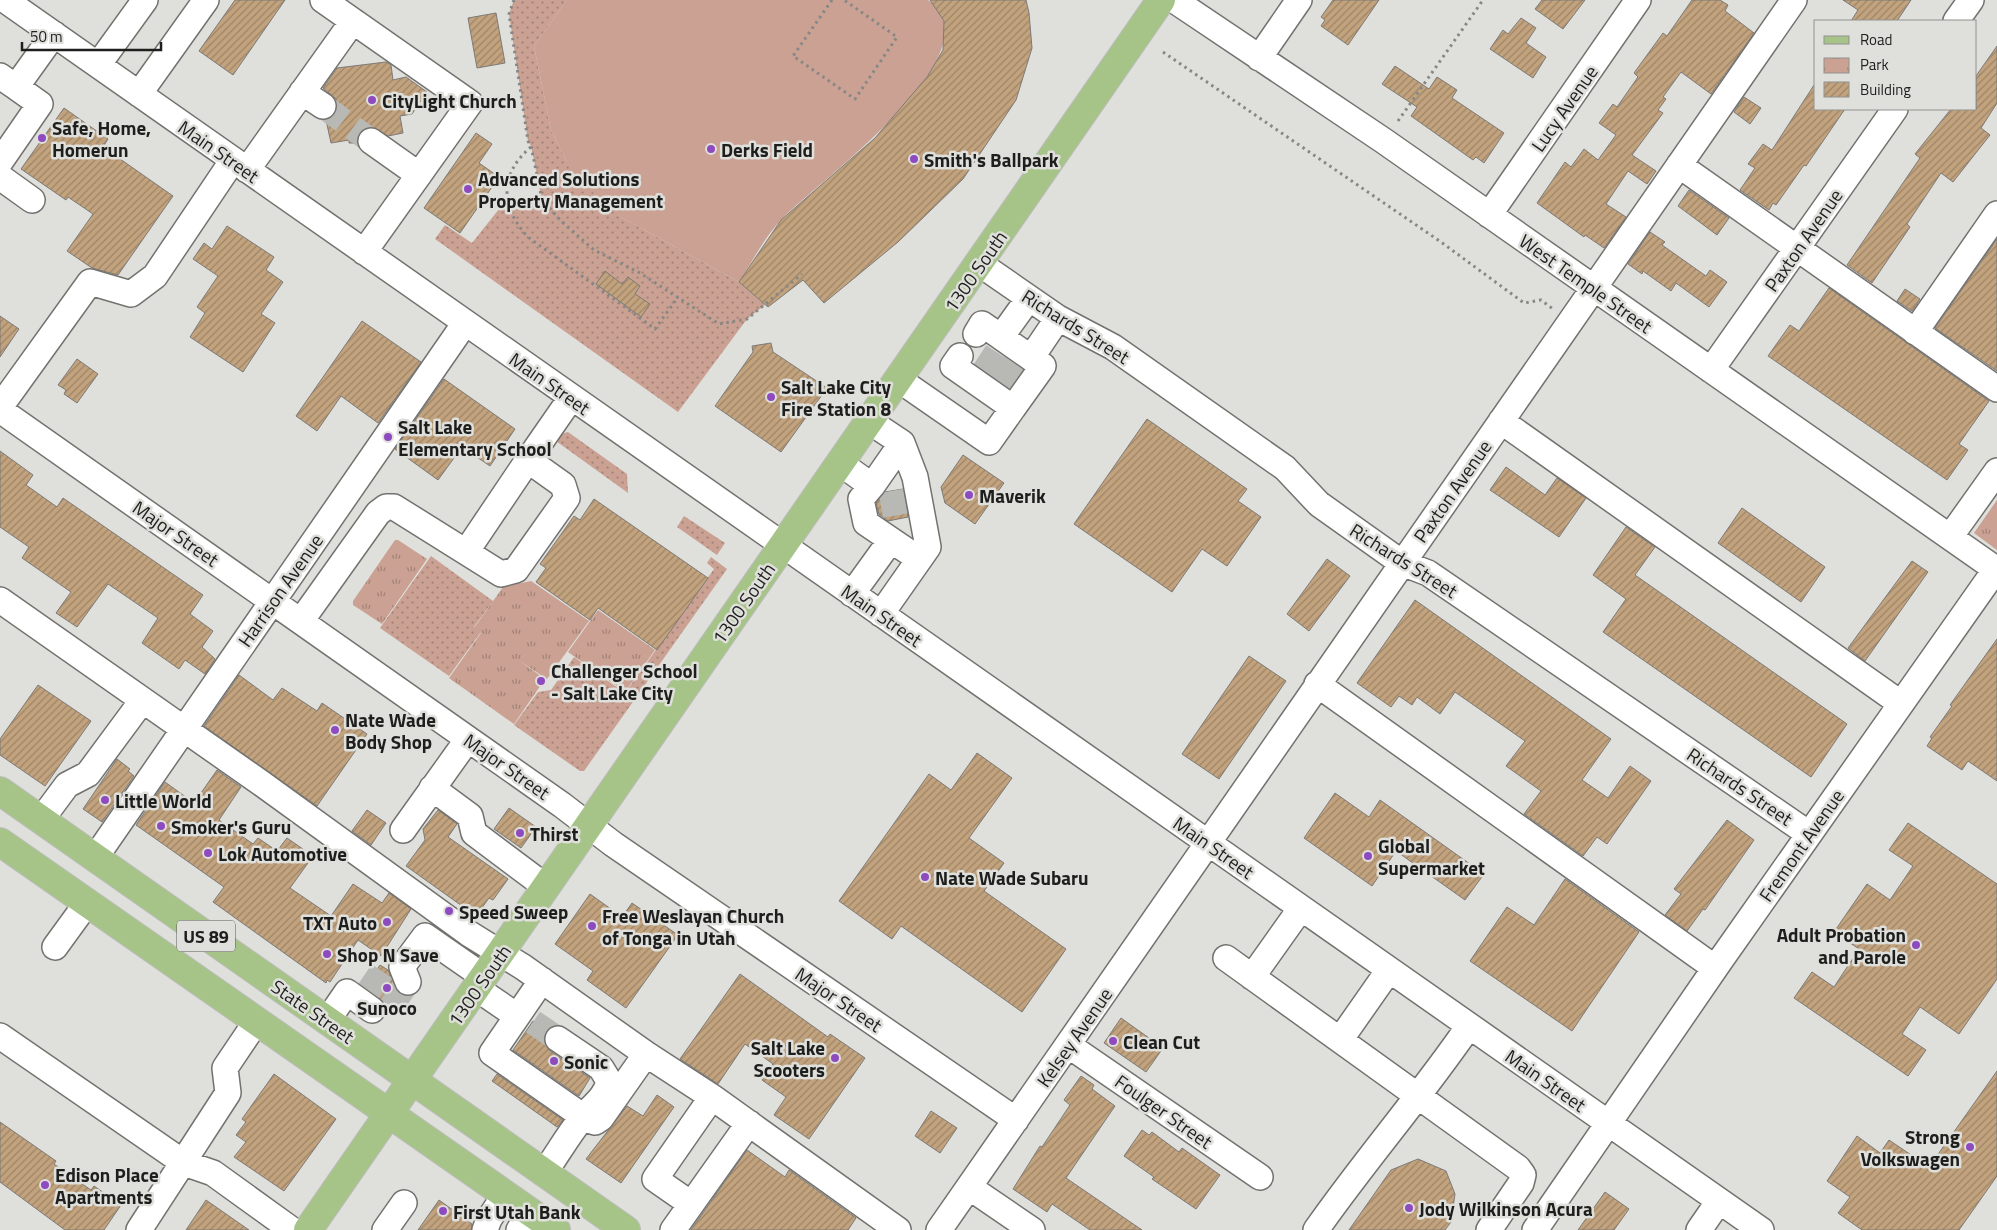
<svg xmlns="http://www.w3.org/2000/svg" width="1997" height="1230" font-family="'Titillium Web',sans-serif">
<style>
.grass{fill:url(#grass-dots)}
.park{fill:url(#park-tufts)}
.pitch{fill:#caa193}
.building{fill:url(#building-hatch);stroke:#7d7a77}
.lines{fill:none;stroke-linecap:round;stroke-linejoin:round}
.minor-tunnel{stroke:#b8b8b5;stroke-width:25;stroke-dasharray:25 12;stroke-linecap:butt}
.minor-casing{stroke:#73726f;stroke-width:28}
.major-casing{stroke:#bcbcbb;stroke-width:30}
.path{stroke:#878785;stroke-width:3;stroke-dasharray:2.5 4;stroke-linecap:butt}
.minor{stroke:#fff;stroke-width:25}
.major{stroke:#a6c488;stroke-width:28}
.poi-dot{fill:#8e4bbf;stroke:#dfdfdb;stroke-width:2}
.labels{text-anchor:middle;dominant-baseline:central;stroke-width:5;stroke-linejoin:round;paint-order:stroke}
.shield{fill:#dfdfdb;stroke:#585856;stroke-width:1}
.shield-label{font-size:18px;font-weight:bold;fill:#1e1e1d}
.poi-label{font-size:19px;font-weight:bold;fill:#1e1e1d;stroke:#dfdfdb;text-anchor:start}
.street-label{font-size:19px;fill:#1e1e1d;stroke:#dfdfdb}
</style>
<defs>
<pattern id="grass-dots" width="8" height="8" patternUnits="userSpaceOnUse" patternTransform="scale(1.25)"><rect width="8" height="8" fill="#caa193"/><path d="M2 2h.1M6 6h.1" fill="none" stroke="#a38377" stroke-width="1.8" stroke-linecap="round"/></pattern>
<pattern id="park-tufts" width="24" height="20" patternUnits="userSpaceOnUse" patternTransform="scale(1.25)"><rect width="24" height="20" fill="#caa193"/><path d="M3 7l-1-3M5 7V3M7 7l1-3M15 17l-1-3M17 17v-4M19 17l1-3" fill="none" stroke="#a38377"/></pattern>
<pattern id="building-hatch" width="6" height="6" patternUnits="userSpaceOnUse" patternTransform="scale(1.25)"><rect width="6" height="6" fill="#c2a37e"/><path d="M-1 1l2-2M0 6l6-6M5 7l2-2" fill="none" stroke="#9d8467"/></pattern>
</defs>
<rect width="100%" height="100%" fill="#dfdfdb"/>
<!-- grass -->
<path class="grass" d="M514 0H567L534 46 551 130 566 160 621 217 739 282 765 305 747 319 678 412 435 239 445 225 472 243 499 209 523 208 541 195 531 146 528 141 509 14Z
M568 432 627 474 628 493 556 441 561 434Z
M684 516 725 543 717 555 677 527Z
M431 556 493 601 474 627 481 632 449 676 380 628Z
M711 557 727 569 584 771H580L514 725 538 692 551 690 574 657 625 693 714 569 707 563Z"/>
<!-- park -->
<path class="park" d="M1997 500V550L1974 533Z
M395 540H398L427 559 382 624 353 605V601Z
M531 581 589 621 547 679 518 660 545 679 514 724 449 678 481 633 474 628 503 587Z
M598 610 655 650 625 692 568 652Z"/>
<!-- pitch -->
<path class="pitch" d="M567 0H928C1002 51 812 186 782 219 765 236 752 262 739 282L621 217 588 188 566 160 551 130 534 46Z"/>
<!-- building -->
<path class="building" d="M235 0H285L233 75 199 51Z
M930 0H1026L1029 13 1032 48 1016 100 963 179 898 242 824 303 803 280 768 307 739 282 781 220 875 138 927 77 943 50 944 21Z
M1333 0H1379L1348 45 1321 26 1325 20 1321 17Z
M1542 0H1585L1563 29 1535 9Z
M1692 0H1720L1728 5 1725 11 1754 33 1711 94 1681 72 1663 97 1666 99 1658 110 1663 113 1632 155 1656 171 1647 184 1628 171 1606 204 1626 217 1604 248 1585 235 1584 237 1537 203 1565 162 1571 167 1584 149 1598 160 1616 135 1599 123 1613 104 1617 107 1638 77 1634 73 1663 33 1667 36Z
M1843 0H1911L1897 21H1851L1858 10Z
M496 13 505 63 477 68 468 18Z
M1521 18 1536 28 1526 43 1546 57 1533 78 1490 49 1503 30 1508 34Z
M1997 46V103L1981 128 1990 135 1953 182 1941 173 1907 224 1910 227 1872 283 1847 265 1920 158 1915 154 1951 109H1976V76Z
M386 62 391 65 393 80 406 77 427 92 412 114 400 116 403 133 388 136 372 127 360 132 357 143H349V140L331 143 326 120 335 114 337 106 336 99 323 88 337 68Z
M1395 66 1429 89 1437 77 1457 90 1452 98 1504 133 1484 163 1476 157 1473 160 1411 116 1417 107 1382 84Z
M1816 82V109H1845L1806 166 1804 165 1776 205 1773 203 1769 210 1740 190 1755 168 1748 164 1763 144 1772 150Z
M1744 97 1761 108 1750 124 1734 112Z
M64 108 108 139 103 147 173 196 118 275 92 268 67 251 93 214 68 197 66 200 21 169Z
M476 133 492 144 479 163 499 177 460 233 424 208Z
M1689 190 1729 218 1717 235 1678 206Z
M227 226 274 257 266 270 283 282 261 314 275 323 243 372 190 337 205 313 197 307 218 276 193 259 204 243 212 249Z
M1650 232 1665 242 1662 245 1706 276 1710 270 1727 282 1709 307 1676 283 1671 291 1643 271 1642 274 1628 264Z
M1997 239V371L1935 328Z
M605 271 622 284 628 277 640 286 635 294 650 304 641 317 596 284Z
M1829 288 1989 401 1959 444 1968 450 1947 480 1768 356 1790 325 1799 331Z
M1905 289 1920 299 1912 311 1897 301Z
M0 316 19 329 0 357Z
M362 321 421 362 378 423 341 396 317 431 296 416Z
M771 343 773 352 827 388 781 452 715 406 753 352 752 346Z
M77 359 98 374 77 403 64 394 66 390 58 385Z
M444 379 515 429 490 466 462 447 438 480 395 449Z
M1147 419 1247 489 1238 501 1261 517 1227 566 1202 549 1172 592 1074 524Z
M0 451 33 475 26 485 57 507 63 498 203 595 190 614 213 631 202 647 215 659 205 674 185 660 179 669 142 643 158 618 108 584 77 627 56 613 71 592 22 558 29 547 0 527Z
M963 455 1004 483 975 524 945 503 941 487Z
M1506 467 1545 495 1557 478 1586 498 1559 537 1490 490Z
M903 489 908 517 888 521 879 514 876 503 885 492Z
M594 499 708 578 657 650 598 608 590 620 536 582 546 568 540 564 574 516 580 520Z
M1742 508 1825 567 1801 602 1718 543Z
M1626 527 1655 547 1635 575 1847 724 1811 777 1603 632 1626 599 1593 575Z
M1327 559 1350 576 1309 631 1287 614Z
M1912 561 1928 572 1865 661 1848 648Z
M1415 600 1611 739 1582 780 1608 798 1630 766 1651 781 1607 844 1597 837 1583 856 1524 814 1541 791 1506 766 1525 741 1455 692 1440 714 1417 697 1412 705 1399 696 1391 707 1357 683Z
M1997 639V781L1968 761 1962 770 1927 746 1932 738 1930 737 1952 706 1950 705Z
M1249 656 1286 681 1219 779 1182 754Z
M239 675 273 700 282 688 317 711 322 703 367 734 317 806 204 726Z
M38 685 91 721 45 786 0 755V739Z
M977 753 1012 778 969 838 1004 863 984 891 1066 949 1022 1012 901 926 892 939 839 901 929 774 951 790Z
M117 759 130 769 128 771 134 776 102 822 83 809Z
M217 770 241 787 219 820 253 844 258 838 277 851 287 838 313 856 290 888 331 916 353 884 382 903 389 893 411 909 381 956 358 940 330 982 327 980 326 983 213 902 224 887 136 825 165 782 194 803Z
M1335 793 1369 817 1380 800 1484 874 1465 900 1396 851 1372 886 1304 838Z
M509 808 536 827 521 848 494 829Z
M367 810 386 823 371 845 352 831Z
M438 810 457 824 448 837 508 879 493 900 489 898 476 916 406 866 425 840 423 829Z
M1727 820 1754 840 1705 910 1703 909 1687 931 1665 915 1681 894 1674 889Z
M1908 823 1997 884V979L1959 1034 1920 1007 1902 1034 1926 1050 1908 1076 1794 998 1812 972 1834 987 1859 949 1834 932 1867 884 1890 900 1913 866 1889 850Z
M1565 879 1639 932 1572 1031 1470 961 1507 907 1534 925Z
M590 894 622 917 632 903 678 935 626 1008 587 980 593 971 555 944Z
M380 965 388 970 399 993 405 996 395 1012 365 987Z
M740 974 828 1037 830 1034 865 1058 809 1139 774 1115 786 1097 762 1080 773 1064 745 1044 718 1084 680 1059Z
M1121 1018 1163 1048 1146 1072 1104 1043Z
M533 1021 547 1030 544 1038 550 1051 590 1078 579 1096 513 1050Z
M1997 1071V1176L1959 1230H1862L1838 1213 1850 1197 1827 1181 1857 1136 1880 1153 1889 1140 1929 1167Z
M274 1074 336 1119 284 1191 234 1157 246 1142 236 1135 246 1122 242 1119Z
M497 1074 563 1120 557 1127 492 1081Z
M1081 1076 1094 1085 1092 1089 1115 1106 1066 1178 1142 1230H1090L1052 1204 1047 1212 1013 1189 1040 1146 1042 1147 1070 1105 1064 1100Z
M657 1095 674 1107 621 1183 586 1159 627 1106 643 1116Z
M931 1111 957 1128 940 1153 915 1136Z
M0 1122 56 1161 54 1164 91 1190 94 1186 121 1205 104 1230H65L0 1182Z
M1142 1130 1149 1135 1152 1132 1179 1152 1182 1148 1220 1175 1196 1209 1152 1179 1154 1177 1124 1156Z
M747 1150 785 1177 789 1170 856 1218 848 1230H691Z
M1418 1159 1446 1171 1455 1194 1451 1222 1445 1230H1349L1391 1170Z
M1605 1192 1629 1209 1614 1230H1578Z
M206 1200 249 1230H186Z
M439 1200 472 1224 471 1230H418Z"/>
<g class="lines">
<!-- minor-tunnel -->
<path class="minor-tunnel" d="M323 106 371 141
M983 373 998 350
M1000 384 1015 362
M891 491 896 519
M368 992 385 967
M390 1008 408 982
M533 1022 558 1039"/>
<!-- minor casing -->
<g class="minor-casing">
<path id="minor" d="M5 0 1761 1230
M323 0 470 103 364 252
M1174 0 1384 141 1997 570
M1956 21 1971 0
M1259 58 1299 0
M98 65 145 0
M0 76 16 87 54 34
M302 92 323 106
M139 94 206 0
M371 141 419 175
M0 162 40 104 16 87
M1679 165 1997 389
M247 170 353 21
M0 177 32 200
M1489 215 1638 0
M980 264 1058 318 1113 347 1285 468 1319 504 1402 563 1428 573 1809 834
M1029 298 1001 337 1031 358 1058 318
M1915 332 1997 214
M976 334 982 324 1001 337
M1711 370 1895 109
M898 379 989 442 1013 408 953 366 960 356
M0 407 90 282 131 294 155 276 233 160
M1013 408 1043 366 1031 358
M0 410 562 805 613 844 1016 1120
M869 421 902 443 915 477 928 547 881 614
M1501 421 1900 703
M840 463 872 486 902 443
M872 486 861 499 866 523 919 559
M1950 537 1997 471
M466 552 528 460
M852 594 891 540
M0 600 261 783 468 933 523 967 646 1054 712 1097 898 1230
M301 621 378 513 386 507H394L501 574 516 570 567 498 563 485 528 460 571 398
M1317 684 1715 968
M432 788 470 816 474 833 546 887
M41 820 67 785 88 774 142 701
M403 830 468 739
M95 858 465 323
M55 947 87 903
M1226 958 1518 1168 1523 1175 1521 1183 1489 1230
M1252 977 1301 908
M542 980 492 1053 588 1120 595 1122 601 1118 646 1054
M408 982 402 967 425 936 484 977
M476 988 517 1016
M327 1021 347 992 372 1010
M0 1036 184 1163 213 1173 292 1230
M1340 1040 1389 970
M1068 1045 1260 1177
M544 1173C557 1155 568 1135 582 1118 592 1106 606 1097 609 1081L601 1068 558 1039
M969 1187 1032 1230
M691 1204 655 1179 712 1097
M139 1230 228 1093 225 1068 256 1022
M385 1230 404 1203
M485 1230 489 1219 505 1195
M519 1230 531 1213
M673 1230 749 1123
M939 1230 1794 0
M1316 1230C1365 1160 1421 1096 1469 1026
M1535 1230 1720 961 1996 569
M1699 1230 1719 1201"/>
</g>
<!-- major casing -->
<g class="major-casing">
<path id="major" d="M0 791 626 1230
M0 842 556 1230
M308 1230 1161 0"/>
</g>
<!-- path -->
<path class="path" d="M514 0 509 14 528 141 531 146 541 195 545 203 561 221 594 250 640 273 719 324 747 319 802 274
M832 0 793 56 855 99 897 37 844 0
M1163 52 1441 242 1524 303 1541 300 1553 309
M1398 121 1483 0
M531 147C499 174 500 207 528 237L655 329 678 297"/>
<!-- minor -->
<use href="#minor" class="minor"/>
<!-- major -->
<use href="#major" class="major"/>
</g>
<!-- markers -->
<g class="poi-dot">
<circle cx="372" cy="100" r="5"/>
<circle cx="42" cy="138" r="5"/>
<circle cx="711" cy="149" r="5"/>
<circle cx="914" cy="159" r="5"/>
<circle cx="468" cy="189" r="5"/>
<circle cx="771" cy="397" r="5"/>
<circle cx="388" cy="437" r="5"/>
<circle cx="969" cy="495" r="5"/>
<circle cx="541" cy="681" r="5"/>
<circle cx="335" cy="730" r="5"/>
<circle cx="105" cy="800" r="5"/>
<circle cx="161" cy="826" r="5"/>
<circle cx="520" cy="833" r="5"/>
<circle cx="208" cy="853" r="5"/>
<circle cx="1368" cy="856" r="5"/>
<circle cx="925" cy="877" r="5"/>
<circle cx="449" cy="911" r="5"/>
<circle cx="387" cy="922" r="5"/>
<circle cx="592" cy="926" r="5"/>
<circle cx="1916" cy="945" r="5"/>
<circle cx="327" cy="954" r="5"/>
<circle cx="387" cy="988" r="5"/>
<circle cx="1113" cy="1041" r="5"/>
<circle cx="835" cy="1058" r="5"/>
<circle cx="554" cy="1061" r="5"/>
<circle cx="1970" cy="1147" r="5"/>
<circle cx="45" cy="1185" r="5"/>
<circle cx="1409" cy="1208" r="5"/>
<circle cx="443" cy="1211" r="5"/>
</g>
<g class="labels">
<!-- shield labels -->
<rect class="shield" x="177" y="920.5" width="58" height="31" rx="4"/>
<g class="shield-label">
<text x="206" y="936">US 89</text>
</g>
<!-- poi labels -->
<g class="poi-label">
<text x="382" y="100">CityLight Church</text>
<text x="52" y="127">Safe, Home,<tspan x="52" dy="22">Homerun</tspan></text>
<text x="721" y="149">Derks Field</text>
<text x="924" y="159">Smith's Ballpark</text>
<text x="478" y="178">Advanced Solutions<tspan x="478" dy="22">Property Management</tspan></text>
<text x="781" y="386">Salt Lake City<tspan x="781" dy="22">Fire Station 8</tspan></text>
<text x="398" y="426">Salt Lake<tspan x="398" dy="22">Elementary School</tspan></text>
<text x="979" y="495">Maverik</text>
<text x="551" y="670">Challenger School<tspan x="551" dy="22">- Salt Lake City</tspan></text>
<text x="345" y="719">Nate Wade<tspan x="345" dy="22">Body Shop</tspan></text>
<text x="115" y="800">Little World</text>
<text x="171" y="826">Smoker's Guru</text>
<text x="530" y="833">Thirst</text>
<text x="1378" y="845">Global<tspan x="1378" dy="22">Supermarket</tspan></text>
<text x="218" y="853">Lok Automotive</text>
<text x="935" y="877">Nate Wade Subaru</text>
<text x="459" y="911">Speed Sweep</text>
<text x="602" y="915">Free Weslayan Church<tspan x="602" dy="22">of Tonga in Utah</tspan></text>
<text x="377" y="922" text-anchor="end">TXT Auto</text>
<text x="1906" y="934" text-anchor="end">Adult Probation<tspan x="1906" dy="22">and Parole</tspan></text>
<text x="337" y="954">Shop N Save</text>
<text x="387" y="1007" text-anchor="middle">Sunoco</text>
<text x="1123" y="1041">Clean Cut</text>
<text x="825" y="1047" text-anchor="end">Salt Lake<tspan x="825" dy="22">Scooters</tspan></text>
<text x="564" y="1061">Sonic</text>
<text x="1960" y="1136" text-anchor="end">Strong<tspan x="1960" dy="22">Volkswagen</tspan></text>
<text x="55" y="1174">Edison Place<tspan x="55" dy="22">Apartments</tspan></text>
<text x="1419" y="1208">Jody Wilkinson Acura</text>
<text x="453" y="1211">First Utah Bank</text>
</g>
<!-- street labels -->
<g class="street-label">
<text transform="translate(1564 108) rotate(-55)">Lucy Avenue</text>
<text transform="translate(219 151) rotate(35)">Main Street</text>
<text transform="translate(1803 240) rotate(-55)">Paxton Avenue</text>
<text transform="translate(975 271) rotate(-55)">1300 South</text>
<text transform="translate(1586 283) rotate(35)">West Temple Street</text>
<text transform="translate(1076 326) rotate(32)">Richards Street</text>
<text transform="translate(550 383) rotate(35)">Main Street</text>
<text transform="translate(1452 491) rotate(-55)">Paxton Avenue</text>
<text transform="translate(176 533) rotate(35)">Major Street</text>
<text transform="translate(1404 560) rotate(32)">Richards Street</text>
<text transform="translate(280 590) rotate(-55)">Harrison Avenue</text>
<text transform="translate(743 603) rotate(-55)">1300 South</text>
<text transform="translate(882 615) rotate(35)">Main Street</text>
<text transform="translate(507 766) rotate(35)">Major Street</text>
<text transform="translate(1740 786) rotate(34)">Richards Street</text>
<text transform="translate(1801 845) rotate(-55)">Fremont Avenue</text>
<text transform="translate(1214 847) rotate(35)">Main Street</text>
<text transform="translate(479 985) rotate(-55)">1300 South</text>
<text transform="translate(839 999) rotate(34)">Major Street</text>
<text transform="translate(313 1011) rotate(35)">State Street</text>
<text transform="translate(1074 1037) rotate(-55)">Kelsey Avenue</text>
<text transform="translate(1546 1080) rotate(35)">Main Street</text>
<text transform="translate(1164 1111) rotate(35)">Foulger Street</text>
</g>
</g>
<!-- legend -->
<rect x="1814" y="20" width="162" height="90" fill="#dfdfdb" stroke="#92928f"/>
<rect x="1824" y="36" width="25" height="8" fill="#a6c488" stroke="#92928f"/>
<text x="1860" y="45" font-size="15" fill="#1e1e1d">Road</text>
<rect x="1824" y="58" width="25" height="15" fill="url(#park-tufts)" stroke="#92928f"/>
<text x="1860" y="70" font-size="15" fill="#1e1e1d">Park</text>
<rect x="1824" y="82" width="25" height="15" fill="url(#building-hatch)" stroke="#92928f"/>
<text x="1860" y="95" font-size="15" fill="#1e1e1d">Building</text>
<!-- scale -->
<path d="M22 42v8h139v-8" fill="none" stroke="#1e1e1d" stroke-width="2.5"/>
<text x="30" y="42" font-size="15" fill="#1e1e1d" stroke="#dfdfdb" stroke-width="4" paint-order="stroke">50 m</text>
</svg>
